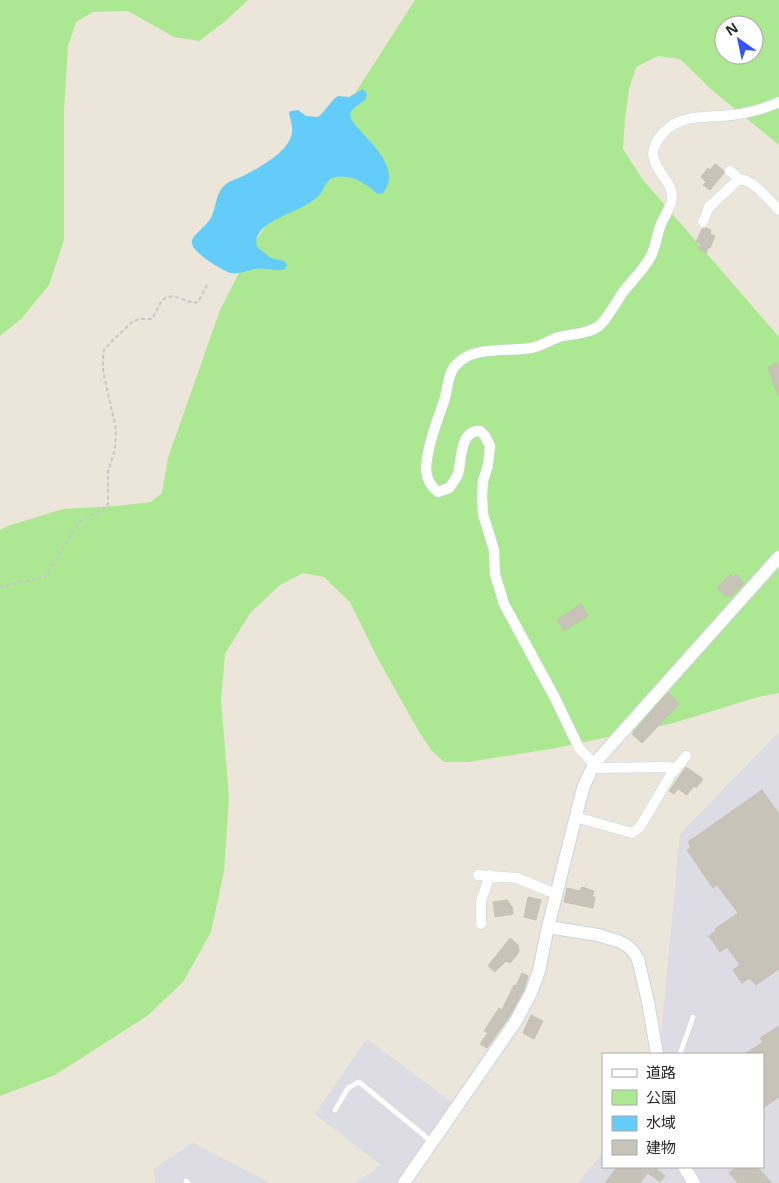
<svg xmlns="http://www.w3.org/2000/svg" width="779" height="1183" font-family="'Open Sans','Noto Sans JP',sans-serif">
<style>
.industrial{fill:#dddbe4}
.green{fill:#ace891;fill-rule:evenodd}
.water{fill:#63ccf8}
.building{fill:#c7c3b8;stroke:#c8c1b3}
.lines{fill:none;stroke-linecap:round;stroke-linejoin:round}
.service-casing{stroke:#ced2e3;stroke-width:6}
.minor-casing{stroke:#ced2e3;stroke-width:11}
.tertiary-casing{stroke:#ced2e3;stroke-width:14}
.path{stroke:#c7c7c7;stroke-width:2;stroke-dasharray:4 2.5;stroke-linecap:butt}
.service{stroke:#fff;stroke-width:5}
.minor{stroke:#fff;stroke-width:10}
.tertiary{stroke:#fff;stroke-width:12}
</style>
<rect width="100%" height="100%" fill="#ece5d9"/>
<!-- industrial -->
<path class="industrial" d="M779 732V1183H578L603 1152V1167H763V1054H659L680 834Z
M367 1039 454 1104 400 1183H355L381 1165 315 1114Z
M193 1143 270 1183H156L153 1169Z"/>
<!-- green -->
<path class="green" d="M0 0H248L223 23 199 41 174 37 128 11 93 12 76 22 68 46 64 109V240L49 285 22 318 0 336Z
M415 0H779V145L712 90 680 59 658 56 636 67 629 89 625 118 623 149 643 180 779 337V693L758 697 670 724 556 748 468 762H444L431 750 418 730 378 659 350 602 324 577 303 573 280 585 250 613 225 654 221 700 229 798 224 871 211 932 183 982 147 1016 55 1075 0 1096V530L8 526 63 509 117 506 151 502 162 493 168 458 220 310 256 240 343 112ZM724 25H754V55H724Z"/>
<!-- water -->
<path class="water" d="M363 89 367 94 366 99 354 108 350 113 351 119C364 139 404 166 383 193L378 194C366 184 353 174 336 177 327 178 325 187 321 193 319 196 315 199 312 201 296 214 250 222 257 247L271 258 284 261 287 265 284 270C274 271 264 267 254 269 246 271 240 274 231 273 223 271 189 251 192 241 193 235 207 225 211 218 217 206 215 193 226 184 231 180 237 179 243 176 255 170 276 158 284 148 295 135 293 129 289 113L291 111 298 110 306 116 318 117C326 111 330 101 338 96L349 97Z"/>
<!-- building -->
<path class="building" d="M715 164 723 170 724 173 710 190 703 185 706 182 701 177 708 168 710 170Z
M706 228 711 230 710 234 715 236 710 248H708L706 253 698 249 701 244 696 242 702 229Z
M779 363V396H778L768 367Z
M731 574 733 577 736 574 744 583 729 597 728 595 726 597 717 588Z
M581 604 588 616 564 631 557 620Z
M667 694H670L679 704 642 743 632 734Z
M686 767 703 779 696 788 694 786 687 795 678 789 674 794 669 791Z
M762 790 779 814V969L756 985 749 978 742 983 733 970 740 965 727 947 720 952 709 936 716 931 715 929 738 913 717 885 713 888 687 850 691 847 688 842Z
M582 887 594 891 592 897H595L593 908 564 902 567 888 580 891Z
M528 897 541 900 536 920 524 917Z
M508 900V903H510V906H512L513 914 495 917 493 902Z
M510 938 518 945 519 951 517 955 510 963 506 961 495 972 488 966Z
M522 973 528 976 524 990 509 1017 487 1048 480 1044 488 1033 484 1031 499 1008 502 1010 514 985 516 986Z
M531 1015 543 1021 534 1039 523 1033Z
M779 1026V1097L763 1108V1054H745L763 1042 760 1038Z
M617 1167H654L665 1176 660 1182 648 1173 640 1183H605Z
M736 1167H757L772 1183H738L729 1173Z"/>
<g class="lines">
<!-- service casing -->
<g class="service-casing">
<path id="service" d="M680 1054 693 1017
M335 1110 348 1088 359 1082 432 1142
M186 1181 188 1183"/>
</g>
<!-- minor casing -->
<g class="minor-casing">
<path id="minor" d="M730 171 739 179
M703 222 709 207 739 179C754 180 769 200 779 210
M594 764 579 748 555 698 504 604 495 574 494 550 483 514 482 496 483 481 488 465 490 446 485 436 480 431C459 430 462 461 458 474 456 479 452 484 449 488L438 492C421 478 426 463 430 444 434 429 439 415 444 401 448 390 447 374 456 365 474 345 507 352 531 348 541 346 550 340 559 337 572 334 588 334 599 326 608 318 615 304 621 295 630 282 644 270 651 256 656 246 657 234 661 224 664 217 669 210 671 203 679 176 633 165 664 132 682 113 709 118 732 115 749 113 764 109 779 102
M592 768 669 767 676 769
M576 817 632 833 640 827 670 776 686 756
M478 875 517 878 556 894
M481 924V901L490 875"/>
</g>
<!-- tertiary casing -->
<g class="tertiary-casing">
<path id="tertiary" d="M548 927 598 935 618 941 626 945 632 950 638 959 648 1002 657 1054
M684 1167 694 1183
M404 1183 516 1021 531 993 539 971 548 927 583 788 594 764 779 557"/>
</g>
<!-- path -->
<path class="path" d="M0 587 46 576 79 522 102 510 108 504V472L115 449 116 429 103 371V355L104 350 110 343 132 322 139 319H151C157 313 158 304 164 299 175 291 187 305 198 302L207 285"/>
<!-- service -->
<use href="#service" class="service"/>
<!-- minor -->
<use href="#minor" class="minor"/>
<!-- tertiary -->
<use href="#tertiary" class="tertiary"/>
</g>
<!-- legend -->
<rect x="602" y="1053" width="162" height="115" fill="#ffffff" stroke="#a9a9a9"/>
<rect x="612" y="1069" width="25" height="8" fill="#ffffff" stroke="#a9a9a9"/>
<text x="646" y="1078" font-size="15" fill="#292929">道路</text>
<rect x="612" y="1090" width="25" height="15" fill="#ace891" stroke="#a9a9a9"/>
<text x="646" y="1103" font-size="15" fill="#292929">公園</text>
<rect x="612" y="1116" width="25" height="15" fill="#63ccf8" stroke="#a9a9a9"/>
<text x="646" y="1128" font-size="15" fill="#292929">水域</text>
<rect x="612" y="1140" width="25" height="15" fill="#c7c3b8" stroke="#a9a9a9"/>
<text x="646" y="1153" font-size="15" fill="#292929">建物</text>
<!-- north arrow -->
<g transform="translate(739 40) rotate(327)"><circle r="24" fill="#ffffff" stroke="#a9a9a9"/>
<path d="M0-4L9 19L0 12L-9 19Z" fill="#3454ff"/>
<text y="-8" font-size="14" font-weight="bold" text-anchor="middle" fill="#292929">N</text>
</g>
</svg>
